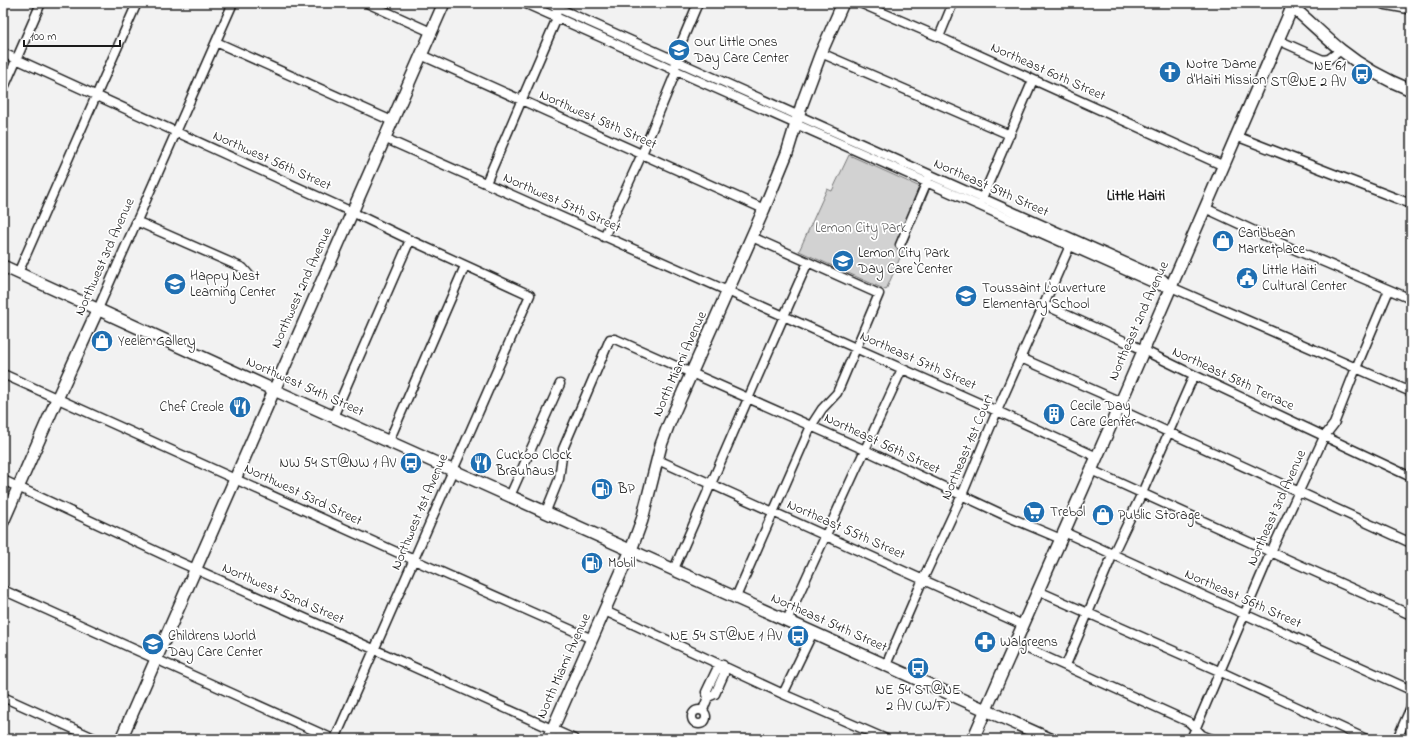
<svg xmlns="http://www.w3.org/2000/svg" width="1414" height="742" font-family="'Indie Flower',sans-serif">
<style>
.green{fill:#d2d2d2;stroke:#777}
.lines{fill:none;stroke-linecap:round;stroke-linejoin:round}
.street-casing{stroke:#1c1c1c;stroke-width:11}
.secondary-casing{stroke:#1c1c1c;stroke-width:14}
.street{stroke:#fff;stroke-width:8}
.secondary{stroke:#fff;stroke-width:11}
.labels{text-anchor:middle;dominant-baseline:central;stroke-width:3.5;stroke-linejoin:round;paint-order:stroke}
.poi-label{font-size:14px;fill:#1c1c1c;stroke:#fff;text-anchor:start}
.street-label{font-size:14px;fill:#1c1c1c;stroke:#fff}
.park-label{font-size:14px;fill:#5c5c5c;stroke:#fff}
.neighbourhood-label{font-size:15px;font-weight:bold;fill:#1c1c1c;stroke:#fff}
</style>
<rect width="100%" height="100%" fill="#f2f2f2"/>
<filter id="ink" filterUnits="userSpaceOnUse"><feTurbulence type="fractalNoise" baseFrequency=".025" numOctaves="2"/><feDisplacementMap in="SourceGraphic" scale="8" xChannelSelector="R" yChannelSelector="G"/><feConvolveMatrix kernelMatrix="1 2 1 2 8 2 1 2 1" color-interpolation-filters="sRGB"/></filter>
<g filter="url(#ink)">
<!-- green -->
<path class="green" d="M849 155 929 191 886 290 799 251 827 189 832 191Z"/>
<g class="lines">
<!-- street casing -->
<g class="street-casing">
<path id="street" d="M367 3 431 32
M524 3 1160 286 1171 287 1411 392
M547 3 1163 279 1171 287
M860 3 939 37 1224 166
M939 37 953 3
M1278 40 1323 60 1329 59 1341 50
M216 42 392 121
M3 53 352 212 410 240 530 295 335 739
M821 53 1010 135
M421 55 764 209
M3 90 41 3
M1236 136 1411 204
M384 138 997 411 1097 457
M486 183 557 18 556 13
M980 203 1033 80
M1205 208 1291 248 1411 299
M136 221 243 268 250 276
M604 237 642 154 675 74 676 71 674 60 698 3
M900 245 928 179
M18 273 137 3
M1045 305 1135 346 1194 375 1411 477
M98 309 233 3
M1021 358 1121 402
M3 374 414 560 592 639
M1118 409 1411 543
M333 417 410 240
M389 441 465 266
M658 460 1023 625
M1091 470 1271 552 1411 615
M3 480 164 555 574 739
M510 496 560 384
M546 511 559 479 563 449 610 339H615L865 450 1004 515 1061 539
M1064 532 1411 690
M674 569 784 316 808 262
M3 590 333 739
M1038 591 1219 671 1366 739
M736 597 811 426 822 409 837 393 879 294 752 237
M605 611 783 694 886 739
M787 620 902 369
M1015 643 1189 722 1202 735 1212 739
M886 665 923 579 962 495 997 411 1072 241
M1066 665 1113 554 1142 493 1194 375
M783 694 813 632
M3 697 96 739
M692 717a7 7 0 1 1 14 0a7 7 0 1 1-14 0Z
M703 710 708 697 715 694 724 674 723 665 716 671 706 692 708 697
M1191 739 1271 552 1324 437 1334 424 1356 368 1389 290
M1397 739 1411 707"/>
</g>
<!-- secondary casing -->
<g class="secondary-casing">
<path id="secondary" d="M1287 3C1306 17 1322 35 1341 50 1362 67 1386 80 1411 90
M1384 3 1411 8
M3 266 274 390 1050 739
M3 522 57 399 98 309
M121 739 444 3
M548 739 631 550 642 520 661 445 668 426 764 209 787 153 802 104 821 53 843 3
M973 739 1118 409 1294 3"/>
</g>
<!-- street -->
<use href="#street" class="street"/>
<!-- secondary -->
<use href="#secondary" class="secondary"/>
</g>
</g>
<!-- icons -->
<defs>
<g id="school-disc" transform="scale(1.15)"><circle r="9.5" fill="#1f6fb2" stroke="#fff"/><path d="M0-5L7-2L0 1L-7-2ZM-4 1L0 2.5L4 1V4Q0 6-4 4Z" fill="#fff"/></g>
<g id="church-disc" transform="scale(1.15)"><circle r="9.5" fill="#1f6fb2" stroke="#fff"/><path d="M-1.2-6h2.4v3.5h3.3v2.4h-3.3V6h-2.4V-.1h-3.3v-2.4h3.3Z" fill="#fff"/></g>
<g id="bus-disc" transform="scale(1.15)"><circle r="9.5" fill="#1f6fb2" stroke="#fff"/><path d="M-5-6H5V4H4V6H2V4H-2V6H-4V4H-5ZM-3.5-4V0h7V-4ZM-3.5 1.2v1.5H-2V1.2ZM2 1.2v1.5H3.5V1.2Z" fill="#fff"/></g>
<g id="shop-disc" transform="scale(1.15)"><circle r="9.5" fill="#1f6fb2" stroke="#fff"/><path d="M-5-2.5h2.3a2.7 3.5 0 0 1 5.4 0H5L5.5 6h-11ZM-1.5-2.5h3a1.5 2.3 0 0 0-3 0Z" fill="#fff"/></g>
<g id="civic-disc" transform="scale(1.15)"><circle r="9.5" fill="#1f6fb2" stroke="#fff"/><path d="M-.6-6.5H3V-4.5H.6V-3L4-1V1h2V6H-6V1h2V-1L-.6-3ZM-1.2 2.5V6h2.4V2.5Z" fill="#fff"/></g>
<g id="restaurant-disc" transform="scale(1.15)"><circle r="9.5" fill="#1f6fb2" stroke="#fff"/><path d="M-5-6h1v4h1v-4h1v4h1v-4h1v5L-1.5 .5V6h-2V.5L-5-1ZM5-6V6H3V1.5H1.5Q1.5-4 5-6Z" fill="#fff"/></g>
<g id="building-disc" transform="scale(1.15)"><circle r="9.5" fill="#1f6fb2" stroke="#fff"/><path d="M-4-6H4V6H1V3H-1V6H-4ZM-2.5-4.3h1.7v1.8h-1.7ZM.8-4.3h1.7v1.8H.8ZM-2.5-1h1.7V.8h-1.7ZM.8-1h1.7V.8H.8Z" fill="#fff"/></g>
<g id="fuel-disc" transform="scale(1.15)"><circle r="9.5" fill="#1f6fb2" stroke="#fff"/><path d="M-5.5-6h7V0h2V4h1.3V-2.5L3-4.5l.8-.8L6-3V5H2.5V1h-1V6h-7ZM-4.2-4.7v3.2H.2V-4.7Z" fill="#fff"/></g>
<g id="supermarket-disc" transform="scale(1.15)"><circle r="9.5" fill="#1f6fb2" stroke="#fff"/><path d="M-6-5.5h2.5l.6 2H6L4.5 2H-2.5L-4.4-4H-6ZM-1.5 3.2a1.3 1.3 0 1 0 .1 0ZM3 3.2a1.3 1.3 0 1 0 .1 0Z" fill="#fff"/></g>
<g id="pharmacy-disc" transform="scale(1.15)"><circle r="9.5" fill="#1f6fb2" stroke="#fff"/><path d="M-2-6h4v4h4v4h-4v4h-4v-4h-4v-4h4Z" fill="#fff"/></g>
</defs>
<g fill-rule="evenodd">
<use href="#school-disc" x="679" y="50"/>
<use href="#church-disc" x="1170" y="72"/>
<use href="#bus-disc" x="1362" y="74"/>
<use href="#shop-disc" x="1223" y="241"/>
<use href="#school-disc" x="843" y="261"/>
<use href="#civic-disc" x="1247" y="278"/>
<use href="#school-disc" x="175" y="284"/>
<use href="#school-disc" x="966" y="296"/>
<use href="#shop-disc" x="102" y="341"/>
<use href="#restaurant-disc" x="240" y="407"/>
<use href="#building-disc" x="1054" y="414"/>
<use href="#bus-disc" x="411" y="463"/>
<use href="#restaurant-disc" x="481" y="463"/>
<use href="#fuel-disc" x="602" y="489"/>
<use href="#supermarket-disc" x="1034" y="512"/>
<use href="#shop-disc" x="1103" y="515"/>
<use href="#fuel-disc" x="592" y="563"/>
<use href="#bus-disc" x="798" y="636"/>
<use href="#pharmacy-disc" x="985" y="642"/>
<use href="#school-disc" x="153" y="644"/>
<use href="#bus-disc" x="918" y="668"/>
</g>
<g class="labels">
<!-- poi labels -->
<g class="poi-label">
<text x="694" y="42">Our Little Ones<tspan x="694" dy="16">Day Care Center</tspan></text>
<text x="1186" y="64">Notre Dame<tspan x="1186" dy="16">d'Haiti Mission</tspan></text>
<text x="1346" y="66" text-anchor="end">NE 61<tspan x="1346" dy="16">ST@NE 2 AV</tspan></text>
<text x="1238" y="233">Caribbean<tspan x="1238" dy="16">Marketplace</tspan></text>
<text x="858" y="253">Lemon City Park<tspan x="858" dy="16">Day Care Center</tspan></text>
<text x="1262" y="270">Little Haiti<tspan x="1262" dy="16">Cultural Center</tspan></text>
<text x="190" y="276">Happy Nest<tspan x="190" dy="16">Learning Center</tspan></text>
<text x="982" y="288">Toussaint L'ouverture<tspan x="982" dy="16">Elementary School</tspan></text>
<text x="118" y="341">Yeelen Gallery</text>
<text x="1070" y="406">Cecile Day<tspan x="1070" dy="16">Care Center</tspan></text>
<text x="224" y="407" text-anchor="end">Chef Creole</text>
<text x="496" y="455">Cuckoo Clock<tspan x="496" dy="16">Brauhaus</tspan></text>
<text x="396" y="463" text-anchor="end">NW 54 ST@NW 1 AV</text>
<text x="618" y="489">BP</text>
<text x="1050" y="512">Trebol</text>
<text x="1118" y="515">Public Storage</text>
<text x="608" y="563">Mobil</text>
<text x="168" y="636">Childrens World<tspan x="168" dy="16">Day Care Center</tspan></text>
<text x="782" y="636" text-anchor="end">NE 54 ST@NE 1 AV</text>
<text x="1000" y="642">Walgreens</text>
<text x="918" y="690" text-anchor="middle">NE 54 ST@NE<tspan x="918" dy="16">2 AV (W/F)</tspan></text>
</g>
<!-- street labels -->
<g class="street-label">
<text transform="translate(1048 72) rotate(24)">Northeast 60th Street</text>
<text transform="translate(598 120) rotate(24)">Northwest 58th Street</text>
<text transform="translate(272 161) rotate(24)">Northwest 56th Street</text>
<text transform="translate(991 188) rotate(24)">Northeast 59th Street</text>
<text transform="translate(562 203) rotate(24)">Northwest 57th Street</text>
<text transform="translate(105 257) rotate(-66)">Northwest 3rd Avenue</text>
<text transform="translate(302 288) rotate(-66)">Northwest 2nd Avenue</text>
<text transform="translate(1139 321) rotate(-66)">Northeast 2nd Avenue</text>
<text transform="translate(918 361) rotate(24)">Northeast 57th Street</text>
<text transform="translate(680 364) rotate(-66)">North Miami Avenue</text>
<text transform="translate(1233 379) rotate(25)">Northeast 58th Terrace</text>
<text transform="translate(305 387) rotate(24)">Northwest 54th Street</text>
<text transform="translate(882 444) rotate(25)">Northeast 56th Street</text>
<text transform="translate(968 447) rotate(-67)">Northeast 1st Court</text>
<text transform="translate(303 495) rotate(25)">Northwest 53rd Street</text>
<text transform="translate(1277 508) rotate(-66)">Northeast 3rd Avenue</text>
<text transform="translate(420 512) rotate(-67)">Northwest 1st Avenue</text>
<text transform="translate(846 530) rotate(24)">Northeast 55th Street</text>
<text transform="translate(283 594) rotate(24)">Northwest 52nd Street</text>
<text transform="translate(1243 599) rotate(24)">Northeast 56th Street</text>
<text transform="translate(829 623) rotate(24)">Northeast 54th Street</text>
<text transform="translate(564 666) rotate(-66)">North Miami Avenue</text>
</g>
<!-- park labels -->
<g class="park-label">
<text x="861" y="228">Lemon City Park</text>
</g>
<!-- neighbourhood labels -->
<g class="neighbourhood-label">
<text x="1136" y="196">Little Haiti</text>
</g>
</g>
<!-- margin -->
<rect width="1414" height="742" fill="none" stroke="#fff" stroke-width="16"/>
<rect x="8" y="8" width="1398" height="726" fill="none" stroke="#1c1c1c" stroke-width="1.5" filter="url(#ink)"/>
<!-- scale -->
<path d="M24 40v6h96v-6" fill="none" stroke="#1c1c1c" stroke-width="2"/>
<text x="30" y="40" font-size="12" fill="#1c1c1c" stroke="#ffffff" stroke-width="3" paint-order="stroke">100 m</text>
</svg>
